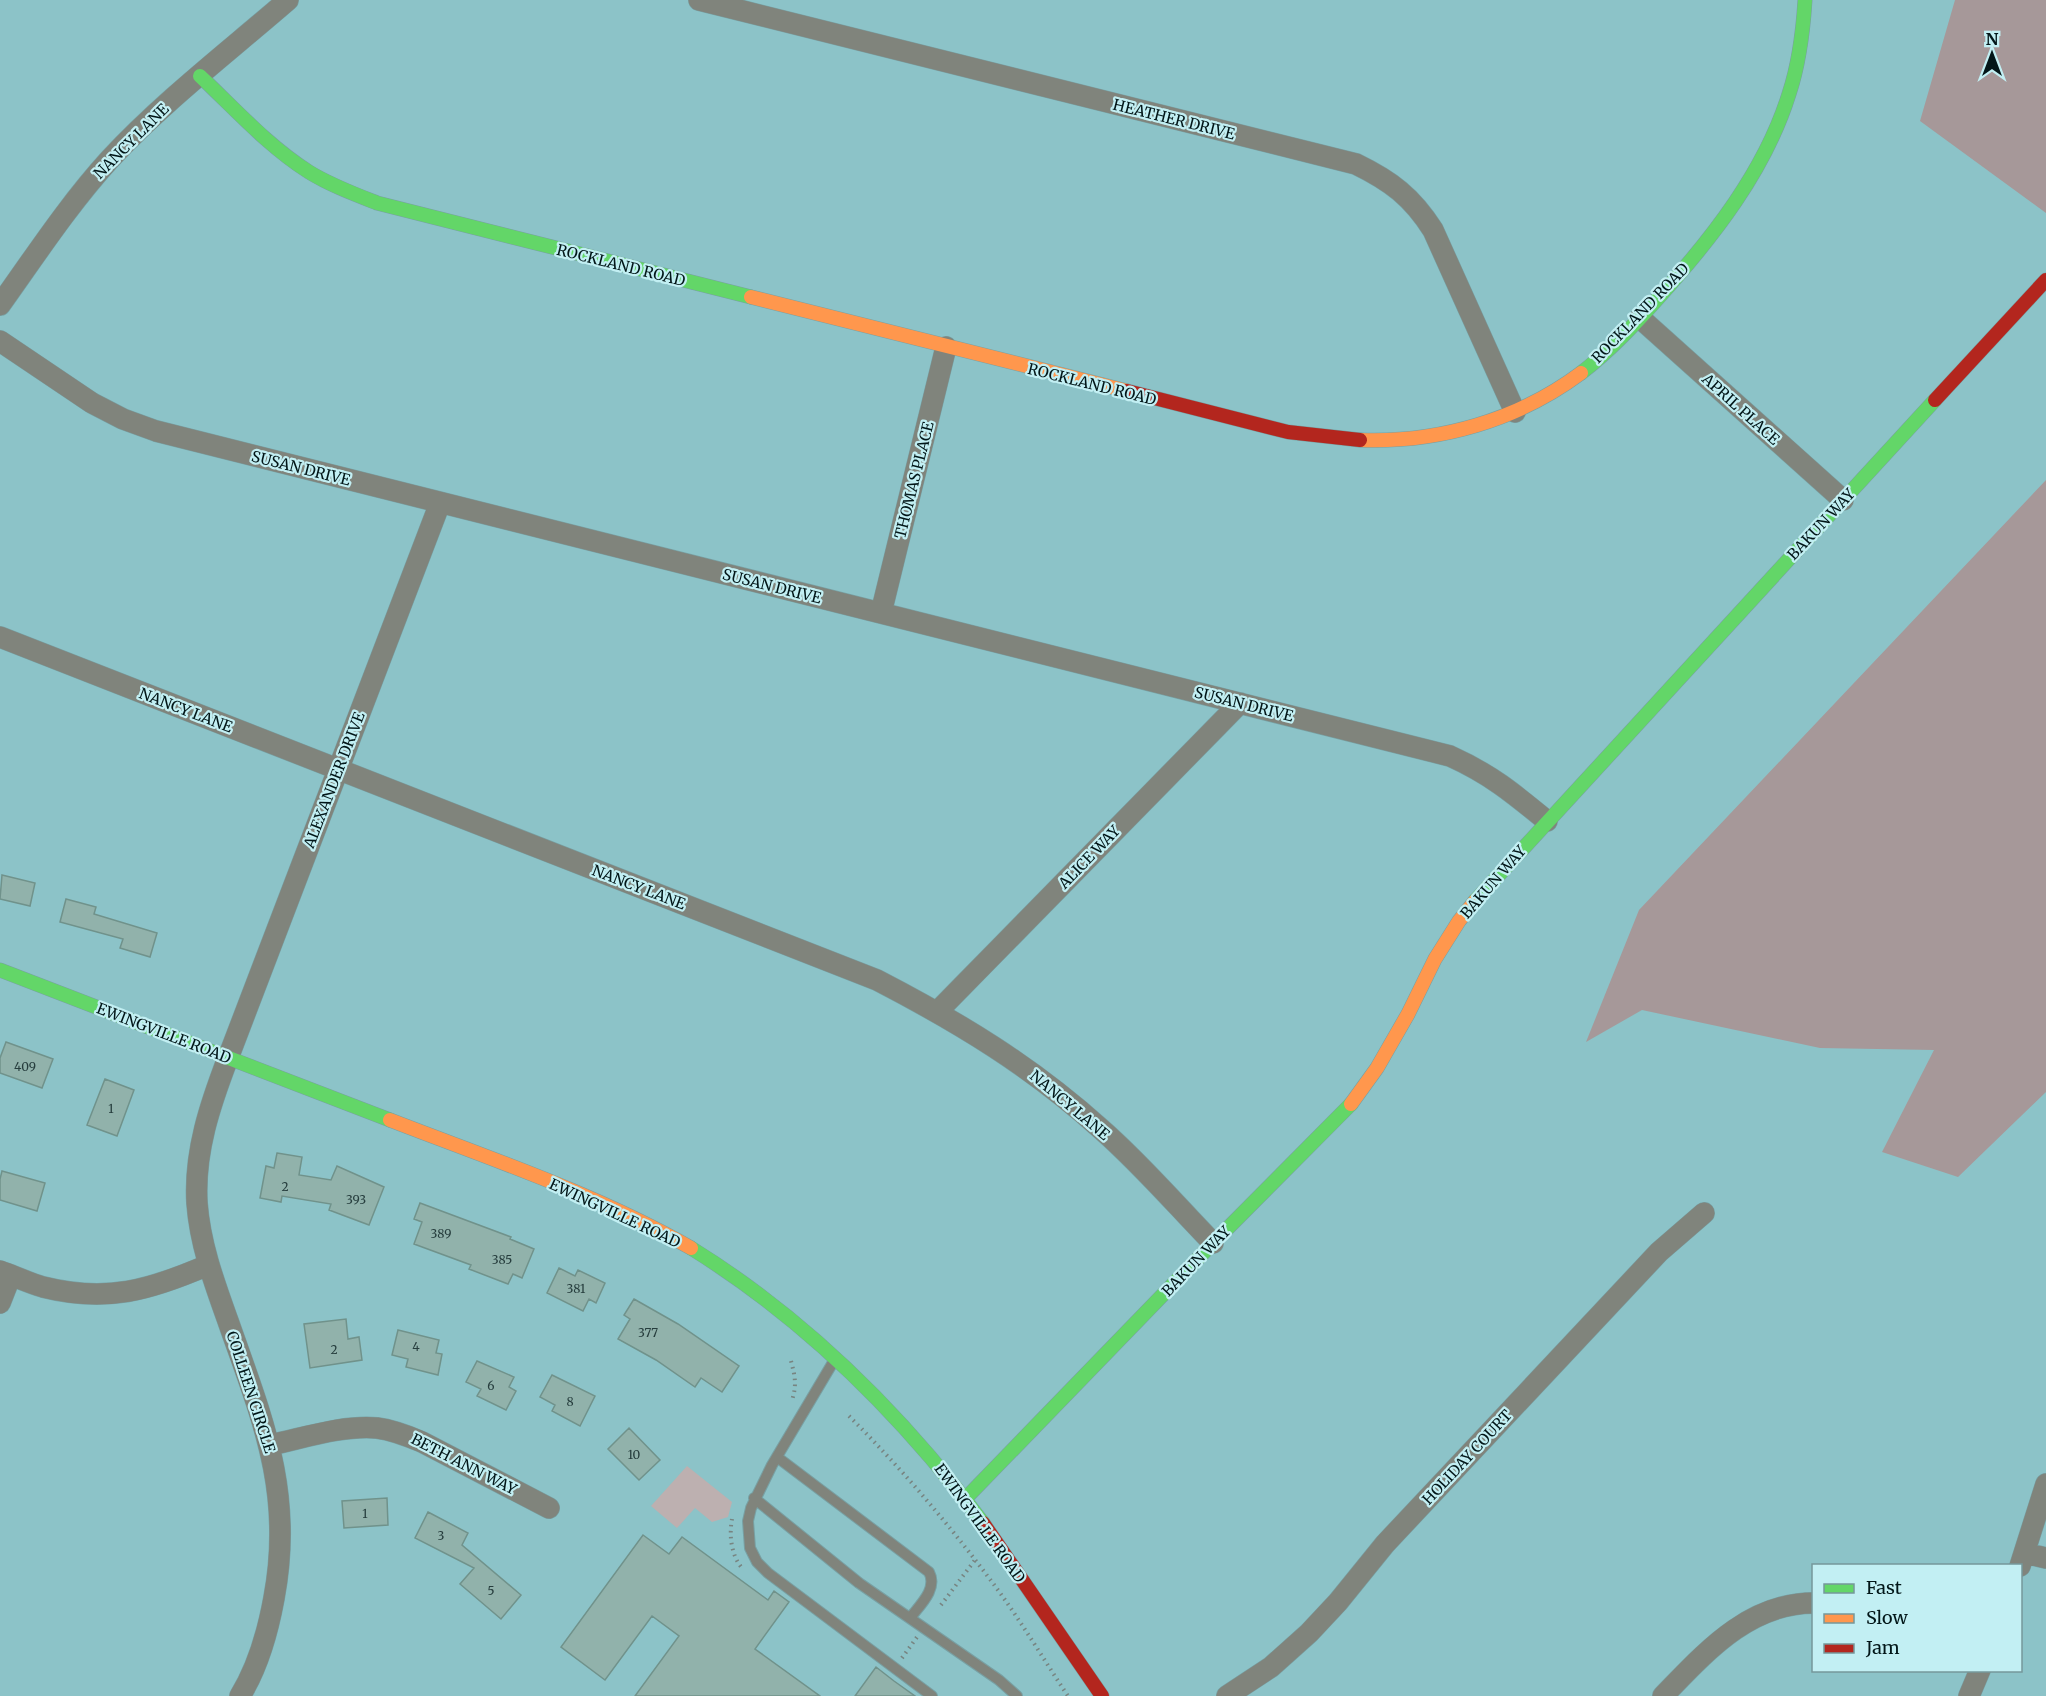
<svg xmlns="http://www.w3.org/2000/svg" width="2046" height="1696" font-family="Merriweather,serif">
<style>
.green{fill:#bdb0b0}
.forest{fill:#a69899}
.building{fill:#91b2ab;stroke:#70928b;stroke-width:1.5}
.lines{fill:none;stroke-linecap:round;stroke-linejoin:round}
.lane-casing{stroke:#78a0a3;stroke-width:12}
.street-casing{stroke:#78a0a3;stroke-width:22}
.fast-casing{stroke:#78a0a3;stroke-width:15}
.slow-casing{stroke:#78a0a3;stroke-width:15}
.jam-casing{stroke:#78a0a3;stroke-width:15}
.path{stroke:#778481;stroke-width:4;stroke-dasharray:1.5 4.5;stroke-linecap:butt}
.lane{stroke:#80847c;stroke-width:10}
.street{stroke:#80847c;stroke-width:21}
.fast{stroke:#63d668;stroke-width:14}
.slow{stroke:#ff974d;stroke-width:14}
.jam{stroke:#b3261e;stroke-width:14}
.labels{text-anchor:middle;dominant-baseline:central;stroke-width:4.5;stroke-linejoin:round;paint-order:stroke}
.number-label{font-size:12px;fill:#263d3d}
.street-label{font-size:15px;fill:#021618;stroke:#c2eff3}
</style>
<rect width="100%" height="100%" fill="#8cc3c8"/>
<!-- green -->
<path class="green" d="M687 1466 732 1502 728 1517 712 1522 695 1508 677 1528 651 1506Z"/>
<!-- forest -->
<path class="forest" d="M1955 0H2046V213L1920 121Z
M2046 480V1092L1958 1177 1882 1152 1934 1050 1820 1048 1642 1010 1586 1042 1639 910Z"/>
<!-- building -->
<path class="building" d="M2 875 35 883 30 906 0 899Z
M66 899 96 907 94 914 157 933 150 957 120 948 123 939 60 922Z
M6 1042 53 1059 42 1088 0 1073V1058Z
M105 1079 134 1090 117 1136 87 1125Z
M277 1153 302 1157 299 1175 331 1180 337 1166 384 1187 369 1225 329 1210 331 1204 282 1196 281 1202 260 1198 266 1166 274 1168Z
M2 1171 45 1183 37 1211 0 1200V1179Z
M420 1203 511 1237 510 1239 534 1249 522 1278 513 1274 508 1284 469 1269 471 1265 414 1244 422 1222 414 1219Z
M559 1268 575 1276 578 1270 605 1283 596 1303 589 1299 583 1311 547 1293Z
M634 1299 678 1324 739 1366 722 1392 701 1378 695 1387 656 1360 618 1339 630 1319 624 1315Z
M346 1319 348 1339 359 1337 362 1360 310 1368 304 1324Z
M398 1330 439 1340 436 1353 442 1354 438 1375 406 1367 408 1359 392 1355Z
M477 1361 514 1377 509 1387 516 1391 506 1410 477 1396 481 1389 466 1382Z
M552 1375 595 1396 580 1426 552 1411 555 1405 540 1397Z
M629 1428 660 1460 639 1480 608 1449Z
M387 1498 388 1525 344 1528 342 1501Z
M428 1512 468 1533 462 1545 521 1595 501 1619 460 1584 474 1568 415 1538Z
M643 1535 669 1554 682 1537 768 1600 774 1591 789 1602 755 1649 820 1696H635L679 1636 652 1616 605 1680 561 1647Z
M876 1667 894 1681 915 1696H855Z"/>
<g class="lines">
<!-- lane casing -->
<g class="lane-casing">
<path id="lane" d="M835 1359 772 1465 751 1508 748 1521 750 1548 757 1562 768 1573 932 1696
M777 1457 929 1572C938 1589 920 1605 910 1618
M754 1498 859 1583 999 1680 1017 1696"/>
</g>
<!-- street casing -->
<g class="street-casing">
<path id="street" d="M699 0 1356 164C1391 181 1412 197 1433 230L1515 412
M0 305C35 256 69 204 110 159 164 101 228 52 288 0
M1640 318 1843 500
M0 341 92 403 123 419 156 431 1450 756C1490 774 1513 793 1547 821
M881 613 946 347
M0 637 877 980C960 1023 1031 1066 1101 1129 1141 1164 1176 1205 1213 1243
M938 1011 1240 703
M0 1271C14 1276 29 1283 43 1287 107 1303 150 1290 208 1265
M0 1303 11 1275
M270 1445C304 1438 342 1425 377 1428 393 1430 408 1436 422 1442L549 1508
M2025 1553 2046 1558
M2020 1566 2046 1484
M240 1696C258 1667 268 1631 274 1598 294 1492 262 1418 228 1321 214 1282 200 1244 197 1203 194 1152 210 1105 228 1058L440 503
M1227 1696 1271 1667 1309 1633 1338 1602 1385 1544 1659 1252 1704 1213
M1663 1696C1705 1653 1748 1603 1814 1603
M1969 1696 1980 1670"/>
</g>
<!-- fast casing -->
<g class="fast-casing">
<path id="fast" d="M200 76C235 109 268 146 309 172 330 185 354 194 377 203L751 297
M1581 373C1610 351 1635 324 1659 297 1713 237 1765 171 1789 94 1799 64 1803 32 1805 0
M1475 901 1935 400
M0 970 390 1120
M691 1248C807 1320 902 1415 983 1523
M965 1499 1213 1243 1351 1104"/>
</g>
<!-- slow casing -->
<g class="slow-casing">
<path id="slow" d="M751 297 1127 391
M1360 440C1439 443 1518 420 1581 373
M1351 1104 1377 1068 1408 1014 1435 959 1459 921 1475 901
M390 1120C491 1159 596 1194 691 1248"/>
</g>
<!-- jam casing -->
<g class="jam-casing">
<path id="jam" d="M1127 391 1288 432 1360 440
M1935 400 2046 280
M983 1523 1102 1696"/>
</g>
<!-- path -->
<path class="path" d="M791 1361C795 1376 797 1385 792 1400
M849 1416C900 1467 946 1521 989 1578 1018 1616 1042 1657 1068 1696
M732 1519C729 1535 731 1555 742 1568
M941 1605 975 1560
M902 1658 917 1637"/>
<!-- lane -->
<use href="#lane" class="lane"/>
<!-- street -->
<use href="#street" class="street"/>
<!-- fast -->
<use href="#fast" class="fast"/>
<!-- slow -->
<use href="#slow" class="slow"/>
<!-- jam -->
<use href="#jam" class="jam"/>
</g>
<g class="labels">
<!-- number labels -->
<g class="number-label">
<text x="25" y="1066">409</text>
<text x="111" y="1108">1</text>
<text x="285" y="1186">2</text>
<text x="356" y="1199">393</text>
<text x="441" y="1233">389</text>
<text x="502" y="1259">385</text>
<text x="576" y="1288">381</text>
<text x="648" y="1332">377</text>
<text x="416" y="1346">4</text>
<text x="334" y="1349">2</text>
<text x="491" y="1385">6</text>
<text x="570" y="1401">8</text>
<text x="634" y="1454">10</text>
<text x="365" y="1513">1</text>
<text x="441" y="1535">3</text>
<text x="491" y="1590">5</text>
</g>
<!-- street labels -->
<g class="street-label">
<text transform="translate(1174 119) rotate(14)">HEATHER DRIVE</text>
<text transform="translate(131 141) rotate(-45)">NANCY LANE</text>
<text transform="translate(621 265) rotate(14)">ROCKLAND ROAD</text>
<text transform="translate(1640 313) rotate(-46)">ROCKLAND ROAD</text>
<text transform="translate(1092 384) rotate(14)">ROCKLAND ROAD</text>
<text transform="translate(1741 409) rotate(42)">APRIL PLACE</text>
<text transform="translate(301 468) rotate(14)">SUSAN DRIVE</text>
<text transform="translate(914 480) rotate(-76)">THOMAS PLACE</text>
<text transform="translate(1821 524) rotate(-47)">BAKUN WAY</text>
<text transform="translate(772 586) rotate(14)">SUSAN DRIVE</text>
<text transform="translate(1244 704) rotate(14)">SUSAN DRIVE</text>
<text transform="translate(186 710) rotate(21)">NANCY LANE</text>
<text transform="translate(334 780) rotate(-69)">ALEXANDER DRIVE</text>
<text transform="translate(1089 857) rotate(-46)">ALICE WAY</text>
<text transform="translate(1493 882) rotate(-49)">BAKUN WAY</text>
<text transform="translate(639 887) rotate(21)">NANCY LANE</text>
<text transform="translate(164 1033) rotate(21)">EWINGVILLE ROAD</text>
<text transform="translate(1070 1105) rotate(40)">NANCY LANE</text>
<text transform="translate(615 1213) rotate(25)">EWINGVILLE ROAD</text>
<text transform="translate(1196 1261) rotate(-46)">BAKUN WAY</text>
<text transform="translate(251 1392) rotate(72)">COLLEEN CIRCLE</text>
<text transform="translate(1467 1457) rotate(-47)">HOLIDAY COURT</text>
<text transform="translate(464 1464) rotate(27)">BETH ANN WAY</text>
<text transform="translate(980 1523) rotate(54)">EWINGVILLE ROAD</text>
</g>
</g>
<!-- legend -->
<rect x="1812" y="1564" width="210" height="108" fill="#c2eff3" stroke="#75989b" stroke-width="1.5"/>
<rect x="1824" y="1584" width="30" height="9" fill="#63d668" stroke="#75989b" stroke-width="1.5"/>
<text x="1866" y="1594" font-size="18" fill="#021618">Fast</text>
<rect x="1824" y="1614" width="30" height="9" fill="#ff974d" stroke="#75989b" stroke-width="1.5"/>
<text x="1866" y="1624" font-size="18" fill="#021618">Slow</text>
<rect x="1824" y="1644" width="30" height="9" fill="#b3261e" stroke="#75989b" stroke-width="1.5"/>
<text x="1866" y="1654" font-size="18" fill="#021618">Jam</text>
<!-- north arrow -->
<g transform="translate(1992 54)" stroke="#c2eff3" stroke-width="4.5" paint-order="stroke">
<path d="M0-4.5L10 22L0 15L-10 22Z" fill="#021618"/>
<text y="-9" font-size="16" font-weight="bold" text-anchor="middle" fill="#021618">N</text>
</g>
</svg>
